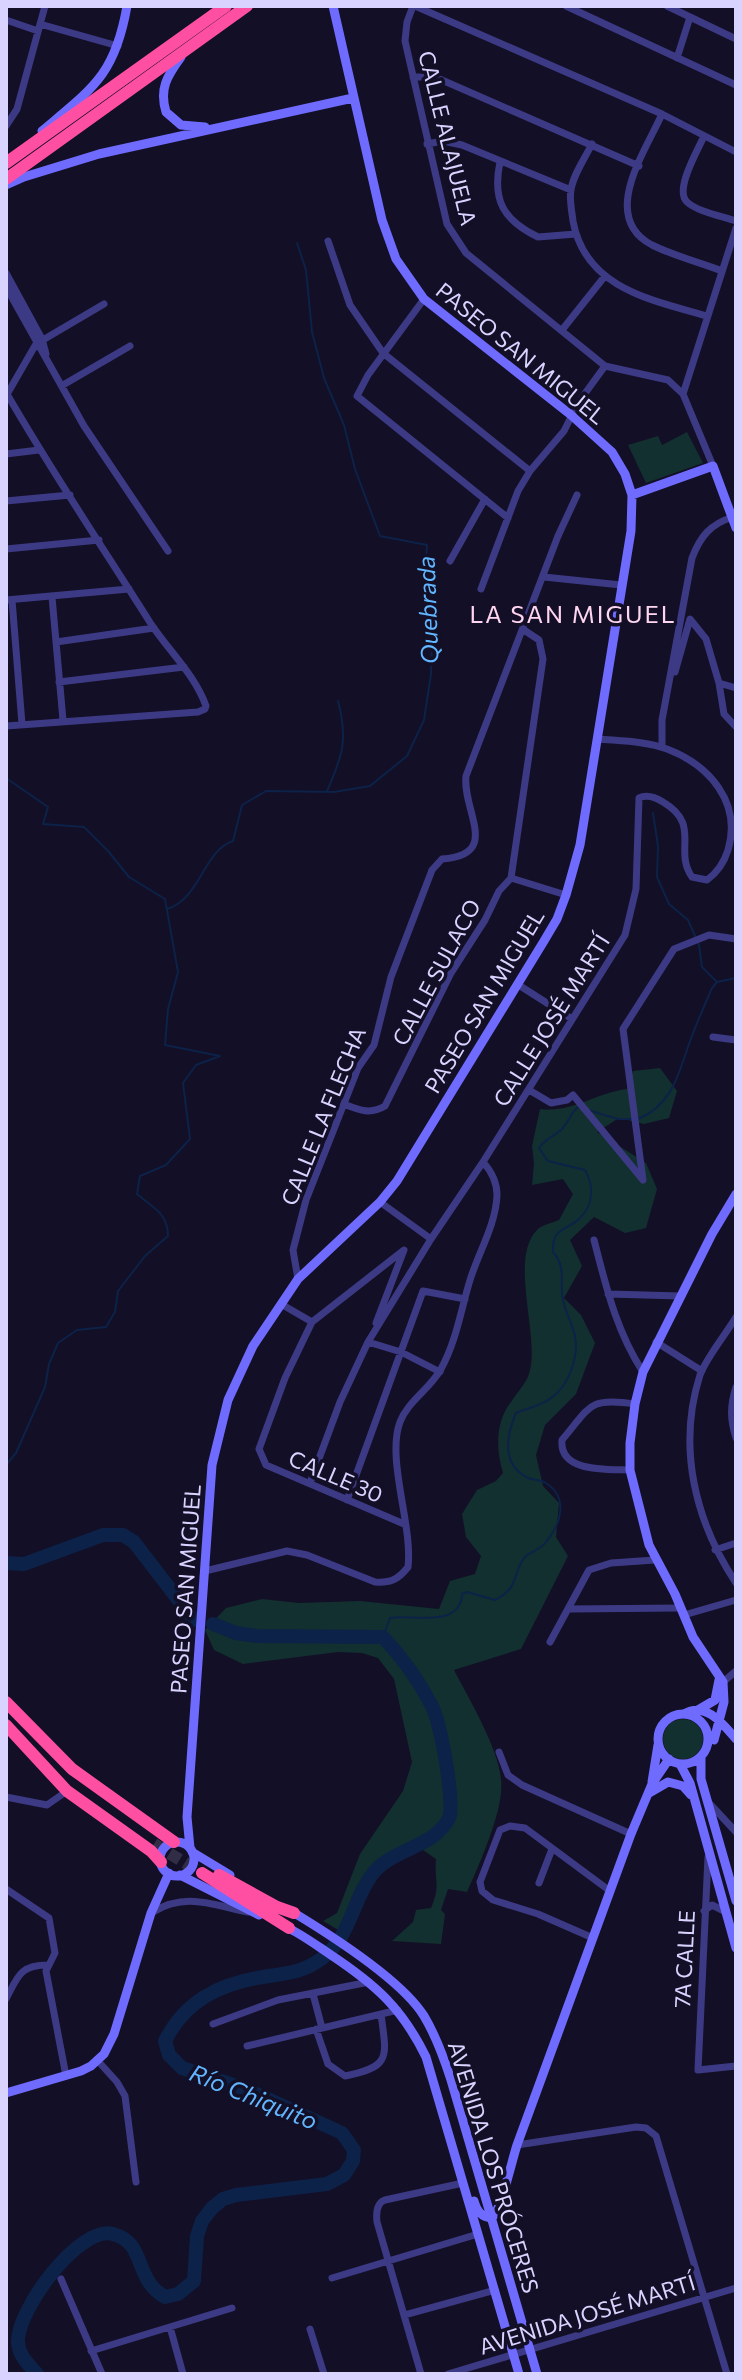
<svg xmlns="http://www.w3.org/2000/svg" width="742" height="2380" font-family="Commissioner,sans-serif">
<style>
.green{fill:#12302f}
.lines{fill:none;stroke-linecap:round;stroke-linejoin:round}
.stream{stroke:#0c2248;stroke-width:2}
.river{stroke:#0c2248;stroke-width:14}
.highway-tunnel{stroke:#312d47;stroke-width:12;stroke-dasharray:12 6;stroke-linecap:butt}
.street{stroke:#3d3a85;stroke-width:7}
.secondary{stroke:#6f6bff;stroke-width:9}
.highway{stroke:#ff4fa3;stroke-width:12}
.labels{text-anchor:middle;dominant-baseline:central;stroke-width:7;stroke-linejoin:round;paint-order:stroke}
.street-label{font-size:22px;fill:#d9d4ff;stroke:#130f26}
.water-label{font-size:24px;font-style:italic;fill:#62b6ff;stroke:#130f26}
.neighbourhood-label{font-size:24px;letter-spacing:2px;fill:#ffd6f0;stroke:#130f26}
</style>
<rect width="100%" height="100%" fill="#130f26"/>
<!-- green -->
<path class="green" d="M687 432 703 463 646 483 628 445 658 436 662 445Z
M660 1068 677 1091 669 1118 644 1124 619 1118 597 1132 646 1163 657 1189 646 1228 625 1233 594 1217 570 1240 582 1266 564 1298 581 1315 595 1343 576 1394 545 1425 536 1455 543 1486 559 1503 556 1537 568 1556 521 1649 454 1670C469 1699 498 1747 501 1779 505 1808 479 1865 467 1892L448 1889 441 1910 445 1914 441 1944 392 1941 413 1922 416 1910 431 1908C441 1885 434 1882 436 1859L423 1850C403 1857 383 1867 371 1885 360 1903 358 1919 340 1931L323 1921 337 1913 360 1854 403 1791 412 1762 394 1679 378 1658 362 1653 338 1652 243 1664 214 1650 205 1630 226 1608 262 1599 299 1603 360 1601 439 1609 450 1581 475 1574 481 1556 466 1537 462 1514 477 1490 496 1481 503 1473C496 1450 495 1422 511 1402 517 1392 528 1382 530 1370 539 1334 509 1258 537 1230 541 1225 552 1223 559 1220L573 1194 563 1179 532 1185 534 1163 532 1146 540 1109C573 1113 595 1093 627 1089L633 1071Z
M663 1739a20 20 0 1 1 40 0a20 20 0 1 1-40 0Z"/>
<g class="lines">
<!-- stream -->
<path class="stream" d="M6 778 48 807 43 824 84 827 108 851 129 877 165 899 178 972 168 1009 165 1045 220 1056 196 1065 183 1083 190 1139 166 1165 140 1176 137 1194C152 1207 168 1213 168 1236L145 1256 118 1291 115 1312 106 1327 77 1330 58 1343 49 1364 45 1387 16 1453 6 1465
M327 791C343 755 348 739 338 701
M653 813 658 846 657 877 669 904 688 920 699 945 702 967 717 982
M167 909C200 899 204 850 233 841L242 805 266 791 334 792 370 786 407 756 424 720 431 674 432 638 424 592 427 545 380 536 355 469 344 425 324 378 312 332 306 270 297 243
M588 1110 618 1119H632
M638 1119C675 1104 679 1069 692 1036 698 1020 705 1004 712 988L717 982 736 978
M383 1637 390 1618C410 1614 461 1629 462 1594L467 1592 495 1600C522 1586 511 1572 526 1556 532 1551 541 1549 546 1542 561 1524 569 1498 546 1483 541 1480 534 1480 528 1478 501 1464 506 1437 516 1413 528 1408 541 1406 551 1398 569 1386 579 1356 575 1336 572 1323 565 1312 563 1299 559 1281 567 1268 553 1252 552 1227 566 1231 579 1219 594 1205 594 1186 585 1170L548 1161 539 1148C545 1139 553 1137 561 1130 568 1123 570 1114 578 1107"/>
<!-- river -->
<path class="river" d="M6 1563 24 1564 103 1535H123L134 1542 194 1620
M37 2374C29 2365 19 2356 18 2343 16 2311 79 2225 113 2234 147 2243 133 2279 165 2297L178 2294 194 2281 197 2236 202 2221 212 2208 223 2199 236 2195 327 2184 344 2175 353 2161 354 2150 342 2133 248 2090 182 2068 169 2055 165 2041C185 2001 219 1984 263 1977 281 1974 299 1973 315 1963 352 1941 350 1902 374 1872 391 1852 427 1846 440 1830 444 1826 449 1819 450 1815 453 1794 441 1725 432 1706 419 1681 402 1657 383 1637L257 1636 236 1633 213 1624"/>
<!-- highway-tunnel -->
<path class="highway-tunnel" d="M154 1844 202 1873"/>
<!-- street -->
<path class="street" d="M413 6 407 22 405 41 447 224 466 253 605 366 668 380 683 394 713 466
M415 6 662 114 736 152
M566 6 736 85
M667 6 736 39
M6 20 38 31
M40 24 118 46
M677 58 690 17
M413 77H435L639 166
M662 114C645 152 599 217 652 245 674 256 699 262 722 271
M6 126 17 109 45 6
M704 136C698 150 674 190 687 202 698 212 722 216 736 221
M427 144 443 141 462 145 571 190
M592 144C585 158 573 175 571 190 569 199 572 212 573 221 585 288 651 300 707 316
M500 162C492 200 503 220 538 237L576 234
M328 241 350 305 383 353 530 471
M6 273 42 339 46 354
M6 287 84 426 168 551
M424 299 368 375 357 396 508 518
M562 330 605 276
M63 385 130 346
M683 394 736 228
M6 396 36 344 104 304
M6 454 39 450
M6 501 70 495
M6 549 99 540
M450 561 485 499
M544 577 621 585
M481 589 518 491 530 471 564 431 578 403 605 366
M52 597 63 720
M6 600 129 589
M12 600 22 724
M56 642 154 628
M675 672 690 619 706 639 719 683 736 688
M59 682 184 667
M719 683 724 714 736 727
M6 726 198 712 205 709 206 706C195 675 169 651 151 624 103 548 52 472 7 394
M662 747V720L692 558C700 537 710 524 733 517
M511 878 566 895
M517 984 572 1019
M713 1037 736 1040
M529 1090 551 1103 567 1100 573 1095 643 1180 623 1029 674 949 709 935 736 939
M344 1104C359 1110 370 1115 385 1106L451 973 485 920 499 891 511 878 543 659 539 640 524 630
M380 1202 431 1239
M594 1240C606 1286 616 1331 643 1372
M298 1279 293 1250 306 1200 358 1068 374 1045 391 977 432 870 442 859C502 855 462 811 466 776L558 536 577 495
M608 1294 681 1296
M281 1304 312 1322
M736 1317C726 1334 706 1358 700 1375 677 1447 695 1521 736 1583
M376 1323 404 1250 312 1322 285 1378 259 1449 266 1465 404 1524
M368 1342 401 1352 440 1372
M656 1342 702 1371
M736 1387C730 1406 730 1419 736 1438
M630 1470C608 1469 559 1473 562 1440 591 1406 588 1397 635 1404
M310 1483 340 1402 368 1342 431 1239 483 1162 625 935 636 889 639 798C647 794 655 797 663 802 702 825 673 850 692 877L707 880C718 872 724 863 728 850 742 802 709 765 667 749 646 741 620 741 598 739
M347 1500 423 1291 465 1299
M715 1550 736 1543
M205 1571 287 1551 307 1555 375 1582C390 1583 398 1580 408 1567 413 1526 386 1459 400 1422 408 1401 430 1389 441 1369 457 1340 461 1308 471 1277 480 1250 496 1223 497 1195 497 1182 492 1172 483 1162
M568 1609 681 1608
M684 1615 736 1600
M550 1642 589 1570 611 1563 655 1560
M723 1682 736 1671
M499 1752 508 1775 522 1785 631 1834
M6 1797 47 1805 67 1791
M710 1804 736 1832
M708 1857 698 2070 736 2066
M539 1883 552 1849
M6 1889 49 1918 55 1953 46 1971 66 2076
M704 1911 712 1905 726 1912
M153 1912C186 1892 212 1905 248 1912
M593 1938 538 1914 493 1900 482 1891 480 1882 500 1830 510 1826 525 1828 610 1891
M313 1994 322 2028
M6 1999C18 1976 20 1965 48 1965
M213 2024 278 2000 369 1982
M316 2029 328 2064 345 2076C393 2067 386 2055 381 2014
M247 2046 398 2010
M98 2061 117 2082 125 2096 136 2182
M517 2145 636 2127 646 2128 656 2136 727 2374
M332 2278 478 2234
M61 2279 102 2374
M404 2315 495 2290
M170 2327 183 2374
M310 2329 324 2374
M91 2351 232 2308
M421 2374 377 2222C376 2213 376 2203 385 2200L463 2183
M448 2374 736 2288"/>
<!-- secondary -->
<path class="secondary" d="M181 57C167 76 159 89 166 112L181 125 205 127
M42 131C93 88 115 75 127 6
M6 185 24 177 99 154 353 98
M632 495 713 466 736 528
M698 1710 715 1700 719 1680
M684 1714C706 1701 723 1724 736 1739
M658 1739a25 25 0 1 1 50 0a25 25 0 1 1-50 0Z
M714 1740 724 1702 723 1682 693 1637 675 1594 649 1545 630 1470V1443L635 1404 643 1372 712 1234 736 1194
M701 1757V1779L736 1901
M680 1764 690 1783 736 1948
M652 1782 658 1745
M649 1793 668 1782 683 1786 691 1795
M160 1859a17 17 0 1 1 34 0a17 17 0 1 1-34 0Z
M190 1848 187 1817 212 1465 228 1400 253 1346 298 1279 380 1202 397 1181 544 941 557 919 566 895 580 845 631 531 632 495 625 474 612 452 571 415 424 299 396 259 382 220 333 6
M192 1852 230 1875
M180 1875 259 1915
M291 1911C329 1934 401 1979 424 2016 436 2036 444 2058 451 2080L537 2374
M284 1926C300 1933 316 1945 331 1955 376 1985 402 2008 426 2057L519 2374
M6 2093 81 2071 91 2066 104 2054 114 2034 151 1913 169 1873
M474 2201C477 2211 481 2217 492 2218 501 2210 512 2160 517 2145L631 1834 652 1784 669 1759"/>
<!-- highway -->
<path class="highway" d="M6 163 226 6
M6 179 247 6
M6 1702 72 1769 174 1842
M6 1725 67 1791 151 1851 161 1862
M202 1873 289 1928
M219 1875 277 1907 294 1913"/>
</g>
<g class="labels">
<!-- street labels -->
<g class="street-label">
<text transform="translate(448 138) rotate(76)">CALLE ALAJUELA</text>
<text transform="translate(521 353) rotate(39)">PASEO SAN MIGUEL</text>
<text transform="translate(436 972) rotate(-62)">CALLE SULACO</text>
<text transform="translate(484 1001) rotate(-59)">PASEO SAN MIGUEL</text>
<text transform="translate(551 1020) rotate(-58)">CALLE JOSÉ MARTÍ</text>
<text transform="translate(323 1116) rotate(-68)">CALLE LA FLECHA</text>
<text transform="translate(336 1476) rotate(23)">CALLE 30</text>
<text transform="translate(185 1589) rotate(-86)">PASEO SAN MIGUEL</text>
<text transform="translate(684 1959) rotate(-87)">7A CALLE</text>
<text transform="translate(494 2167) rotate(73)">AVENIDA LOS PRÓCERES</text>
<text transform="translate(587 2314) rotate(-17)">AVENIDA JOSÉ MARTÍ</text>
</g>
<!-- water labels -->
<g class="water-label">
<text transform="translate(427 610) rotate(-92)">Quebrada</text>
<text transform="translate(254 2096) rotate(22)">Río Chiquito</text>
</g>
<!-- neighbourhood labels -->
<g class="neighbourhood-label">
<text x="573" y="613">LA SAN MIGUEL</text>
</g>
</g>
<!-- border -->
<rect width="742" height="2380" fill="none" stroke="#d9d4ff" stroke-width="16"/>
</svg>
